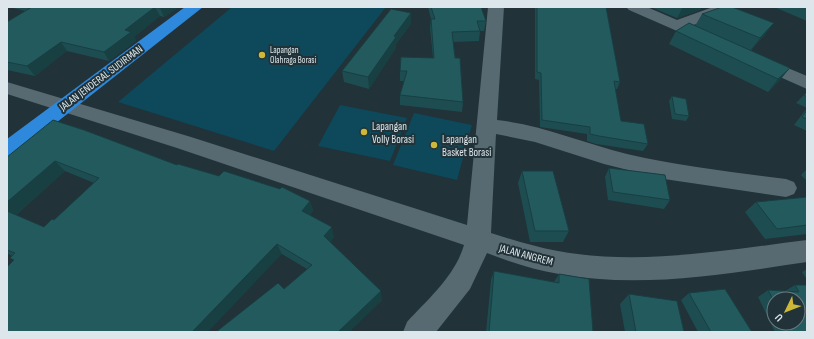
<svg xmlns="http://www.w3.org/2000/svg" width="814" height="339" font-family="'Sofia Sans Condensed',sans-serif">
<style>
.green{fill:#0e485b}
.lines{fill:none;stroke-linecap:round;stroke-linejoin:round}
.minor{fill:#576971;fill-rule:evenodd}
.highway{fill:#2e88db;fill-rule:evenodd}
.wall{fill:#1d4d51;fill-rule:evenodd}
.shaded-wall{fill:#183f42}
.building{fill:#225a5e;stroke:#183f42}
.poi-dot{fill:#cdb938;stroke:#213238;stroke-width:1.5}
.labels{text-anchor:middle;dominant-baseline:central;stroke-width:4;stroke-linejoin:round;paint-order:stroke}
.far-poi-label{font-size:9px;fill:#dde7eb;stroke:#213238;text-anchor:start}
.street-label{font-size:11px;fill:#dde7eb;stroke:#213238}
.poi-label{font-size:11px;fill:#dde7eb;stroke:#213238;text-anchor:start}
</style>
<rect width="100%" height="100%" fill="#213238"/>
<!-- green -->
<path class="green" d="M232 7H386L274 151 118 102Z
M340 105 407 118 390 161 318 146Z
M414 113 472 125 457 180 393 165Z"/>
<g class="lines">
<!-- minor -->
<path class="minor" d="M488 7H504L497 120C542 125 583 143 627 154 679 166 733 172 786 179L794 182 797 188 794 194 786 197 664 179 604 164 535 142 496 134 491 233C513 240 535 247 558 251 640 266 726 250 807 240V262C726 274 641 289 559 274 534 270 510 262 487 253L470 289 436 332H403L407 322C428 299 455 276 464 245L177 148 7 94V82L191 137 467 225Z
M626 7H647L677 20 713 7H731C723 18 703 21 691 26L715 36 717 40 715 44 709 45 629 10Z
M759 56 807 76V89L753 65 750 61 753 57Z"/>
<!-- highway -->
<path class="highway" d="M185 7H203L14 156 7 158V139Z"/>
</g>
<!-- wall -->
<path class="wall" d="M12 7H179L164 17 160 16 134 37 136 41 109 61 67 51 35 76 7 70V22L25 11 13 8Z
M428 7H481L486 21 484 31H480L479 41 453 42 463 102 462 112 400 105V95L404 81H400V71L433 58 430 28 431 19Z
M535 7H606L620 82 617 89H615L621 121 648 144 643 151 596 144 587 141V134L540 127 539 80 535 79Z
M653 7H702L700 10 677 18 653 8Z
M774 7H807V21Z
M702 14 765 35 751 50 780 80 768 92 669 44 676 31 695 26Z
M411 24 396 44V48L369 89 344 82 342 71Z
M807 92V131L794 125 807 108 796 103Z
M672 96 689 116 686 121 672 119 669 101Z
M7 157 177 165 310 201 313 211 310 215 334 237 330 242 382 300 349 332H216L284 289 307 269 282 254 14 261 10 258 12 256 7 253ZM65 171 94 183 54 220 44 227 16 215Z
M609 168 670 200 664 209 608 200 605 177Z
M807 169V181L801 175Z
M522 171 569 231 563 242H530L518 183Z
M807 197V234L765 239 745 212 756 202Z
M807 269V280L802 272Z
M494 271 554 282 559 274 593 332H486L491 280Z
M795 285H807V332H775L758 297 768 290 785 291ZM774 299 798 323H774Z
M689 293 752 332H698L681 300Z
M629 294 684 332H625L620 304Z"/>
<!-- shaded-wall -->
<path class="shaded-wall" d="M155 7 160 16 134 37 136 41 109 61 104 52 125 30Z
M162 7H179L164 17 160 8Z
M683 7H702L700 10 677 18Z
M411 13V24L396 44V48L369 89 368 77 394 36Z
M774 23 765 35 751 50 760 38Z
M61 42 67 51 35 76 27 66Z
M790 68 780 80 768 92 778 79Z
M55 161 65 171 12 218 7 214V202Z
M310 201 313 211 306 221 302 211Z
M332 227 334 237 326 246 324 236Z
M277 244 282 254 208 332H192Z
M381 291 382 300 349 332H338Z"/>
<!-- building -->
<path class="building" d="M32 7H162L160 8 155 7 125 30 131 32 104 52 61 42 27 66 7 62V22Z
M431 7H481L486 21H477L480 31 452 32 455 58H460L463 102 400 95 407 71H400L401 57 434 58 431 19H435Z
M537 7H606L620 82 614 81 621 121 644 124 648 144 599 136 590 134V127L542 120 541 73 537 72Z
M722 7H732L774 23 760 38 702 14Z
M391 9 411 13 394 36 396 37 368 77 342 71Z
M689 23 790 68 778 79 676 31Z
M807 92V97L804 95Z
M672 96 686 99 689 116 675 114Z
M807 110V119L802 117Z
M53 120 84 130 177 165 178 164 219 176 224 171 280 189 282 187 310 201 302 211 332 227 324 236 381 291 338 332H216L278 283 284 289 312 265 277 244 192 332H7V267L14 260 10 258 15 253 7 250V211L44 227 52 219 54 220 99 178 55 161 7 202V157Z
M609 168 665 175 670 200 613 192Z
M522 171H553L569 231H535Z
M807 197V225L777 229 756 202Z
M494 271 559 283V274L589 279 593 332H489Z
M795 285H807V332H790L785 323H798V299H774V301L768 290 799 292Z
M725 289 752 332H711L689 293Z
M629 294 677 301 684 332H636Z"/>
<!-- markers -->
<g class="poi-dot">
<circle cx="262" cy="55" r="4"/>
<circle cx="364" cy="132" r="4"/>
<circle cx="434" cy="145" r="4"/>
</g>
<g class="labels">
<!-- far-poi labels -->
<g class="far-poi-label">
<text x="270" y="50">Lapangan<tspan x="270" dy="10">Olahraga Borasi</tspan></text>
</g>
<!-- street labels -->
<g class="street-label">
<text transform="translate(101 78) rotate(-37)">JALAN JENDERAL SUDIRMAN</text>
<text transform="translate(526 255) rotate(15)">JALAN ANGREM</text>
</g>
<!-- poi labels -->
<g class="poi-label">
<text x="372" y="126">Lapangan<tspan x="372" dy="13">Volly Borasi</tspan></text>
<text x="442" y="139">Lapangan<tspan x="442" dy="13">Basket Borasi</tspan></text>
</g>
</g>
<!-- border -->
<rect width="814" height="339" fill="none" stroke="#dde7eb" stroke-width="16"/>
<!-- north arrow -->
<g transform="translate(786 311) rotate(227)"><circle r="19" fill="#213238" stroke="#6c7a80"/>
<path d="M0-3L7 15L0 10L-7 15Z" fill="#cdb938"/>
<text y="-6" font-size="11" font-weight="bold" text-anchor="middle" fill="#dde7eb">U</text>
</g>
</svg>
